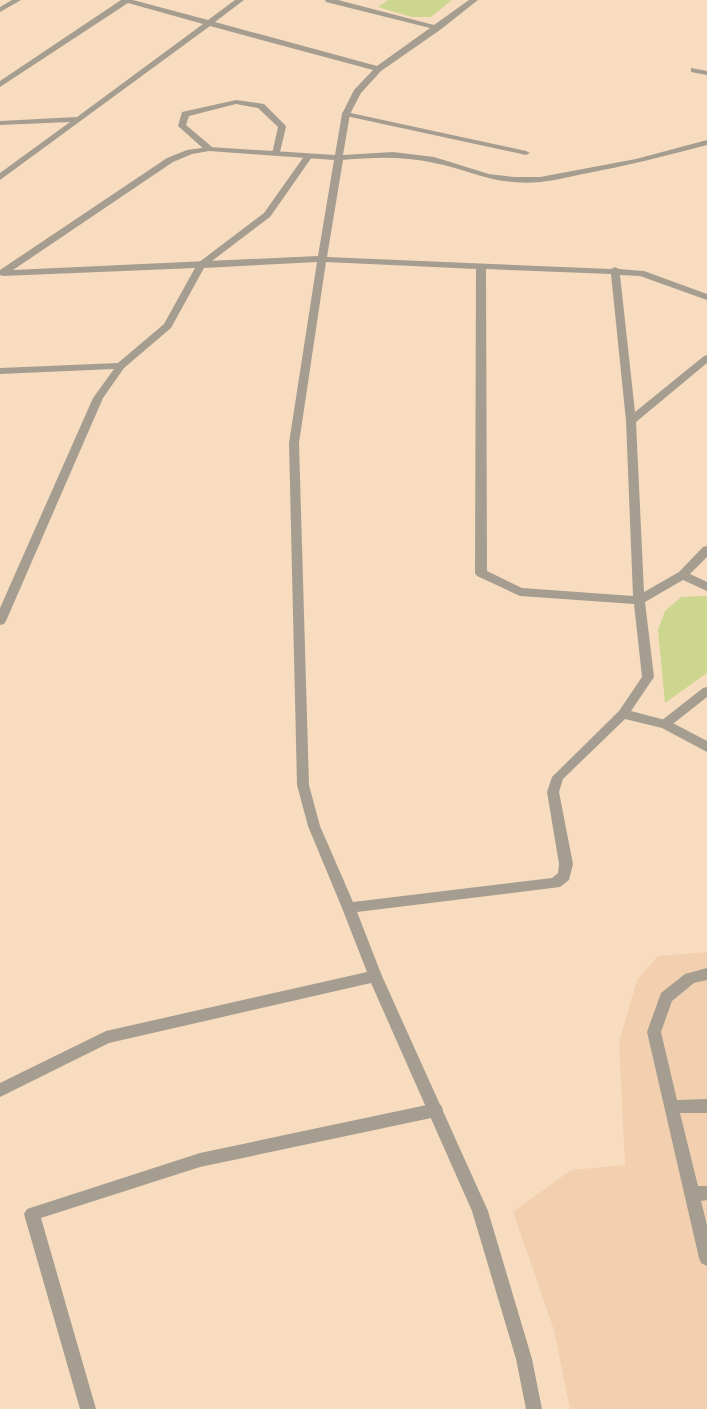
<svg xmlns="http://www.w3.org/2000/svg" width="707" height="1409" font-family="Rubik,sans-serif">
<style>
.built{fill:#f2d0af}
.green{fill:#ccd68e}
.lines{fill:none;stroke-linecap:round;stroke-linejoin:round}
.lane{fill:#a59e90;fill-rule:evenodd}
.street{fill:#a59e90;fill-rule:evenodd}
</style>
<rect width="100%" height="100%" fill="#f8dcbf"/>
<!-- built -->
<path class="built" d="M707 952V1409H570L554 1330 513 1212 571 1170 625 1165 619 1042 637 980 658 956Z"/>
<!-- green -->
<path class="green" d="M388 0H452L431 17H412L378 7Z
M705 596 707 597V673L665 703 658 630 665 611 681 597Z"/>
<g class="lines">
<!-- lane -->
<path class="lane" d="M236 100 264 104 285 125 286 127 279 156H276L272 154 278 127 258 108 236 104 189 116 186 125 212 147 213 149 209 151H206L178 126 182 112Z
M343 112H346L526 151 530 153 526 155 346 116 342 114Z
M308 154 312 157 270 217 204 267H198L196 265 198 263 264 213 305 155Z
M707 687V697L669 727 665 729 661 727 659 724 661 721 703 688Z
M707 968V980L694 983 672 1001 661 1032 677 1100 707 1099V1113H680L698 1186H707V1200L701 1201 707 1225V1266L701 1263 699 1258 647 1032 661 993 685 974Z
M436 1103 441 1105 443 1110 441 1115 436 1117 200 1167 41 1218 96 1409H80L24 1214 27 1209 200 1153Z"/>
<!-- street -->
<path class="street" d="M12 0H21L0 12V7Z
M121 0H133L208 20 235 0H244L215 22 377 66 430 28 326 2 325 0H338L434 25 469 0H478L440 30 381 71 361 93 350 114 343 155 393 152 434 157 489 174 514 177H540L636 159 707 140V145C666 156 625 166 583 174 560 179 537 185 513 182 485 180 461 168 434 163 404 156 373 157 343 160L327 257 611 269 615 267 619 269 644 271 707 294V300L640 276 620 275 635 412 704 356 707 355V363L636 422 644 592 679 572 703 547 707 546V557L690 574 707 582V591L683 580 645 602 654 677 631 711 669 721 707 741V752L662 728 625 719 563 779 559 792 573 864 569 880 560 887 357 912 382 976 488 1211 532 1359 542 1409H526L516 1359 472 1211 371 983 109 1043 0 1097V1083L106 1031 367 972 342 908 308 826 297 785 289 443 317 262 204 268 171 328 124 368 103 398 6 621 4 624 0 625V608L93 398 114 369 0 374V368L118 363 164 324 195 268 3 276 0 275V270L167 158 187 150 209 147 335 155 342 114 354 90 373 70 210 26 0 180V173L70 122 0 125V121L77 117 203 24 128 3 0 87V81ZM209 151 334 160 318 256 13 270 173 162 192 154ZM326 262 476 269 475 573 477 576 520 596 634 604 642 677 619 711 552 777 547 792 559 864 558 873 552 878 353 902 320 826 309 785 299 443ZM486 269 611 274 626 421 633 596 522 588 487 571Z
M691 68 707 71V75L691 72Z"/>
</g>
</svg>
